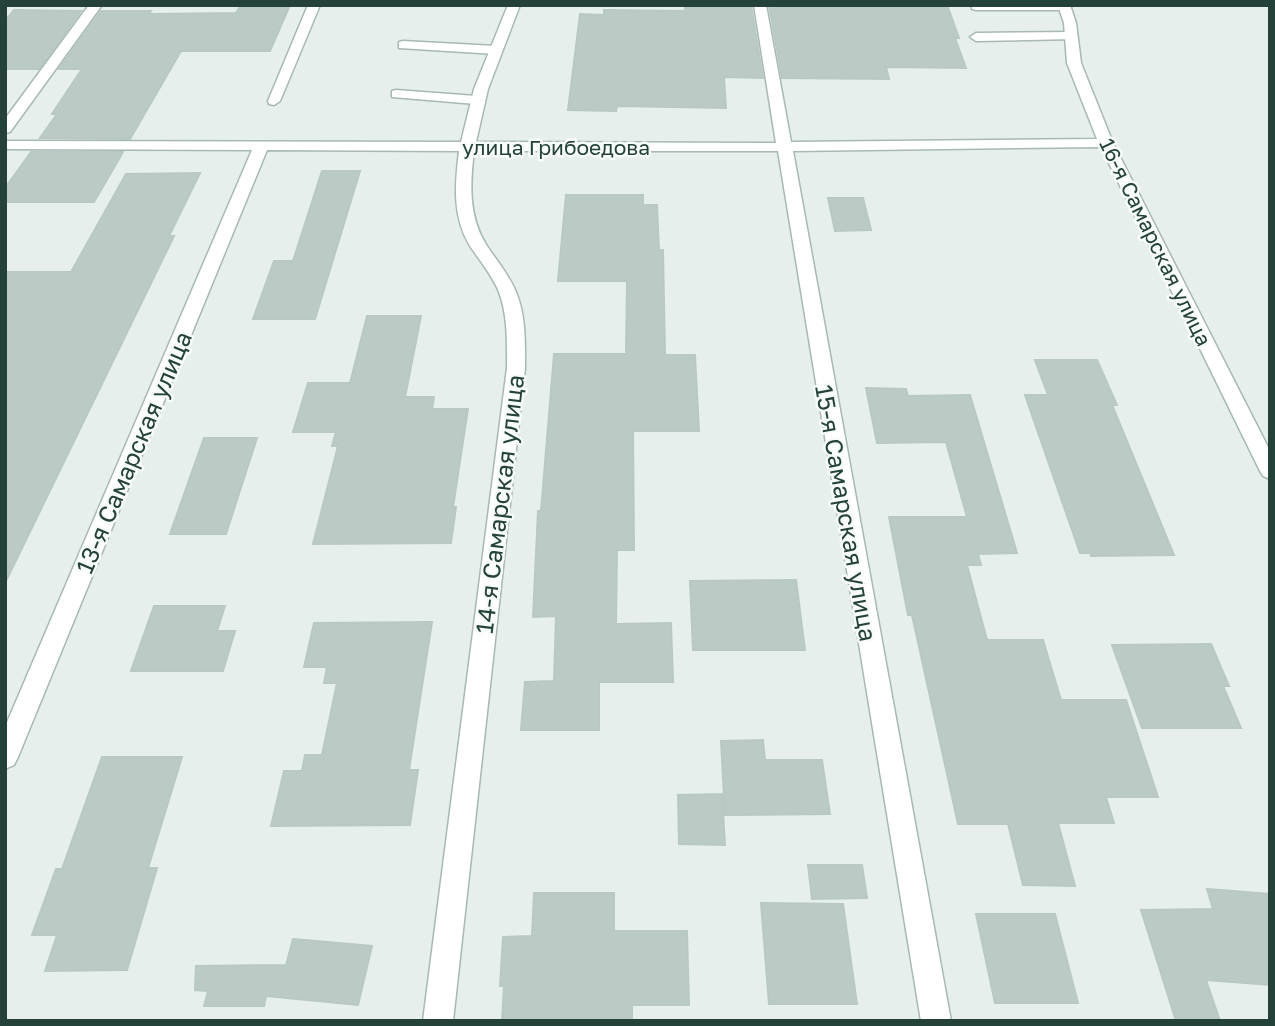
<svg xmlns="http://www.w3.org/2000/svg" width="1275" height="1026" font-family="'Golos Text',sans-serif">
<style>
.building{fill:#bbcac4;stroke:#b8c9c2;stroke-width:2}
.lines{fill:none;stroke-linecap:round;stroke-linejoin:round}
.lane-casing{stroke:#a8b8b2;stroke-width:3}
.street-casing{stroke:#a8b8b2;stroke-width:3}
.lane{fill:#fff;fill-rule:evenodd}
.street{fill:#fff;fill-rule:evenodd}
.labels{text-anchor:middle;dominant-baseline:central;stroke-width:5;stroke-linejoin:round;paint-order:stroke}
.far-street-label{font-size:21px;fill:#24423a;stroke:#f7fbf9}
.street-label{font-size:24px;fill:#24423a;stroke:#f7fbf9}
</style>
<rect width="100%" height="100%" fill="#e6efeb"/>
<!-- building -->
<path class="building" d="M241 5H290L270 51H181L130 139 40 138 57 114H52L82 69H59L101 11H151L149 14 236 13Z
M685 5H751L763 78 724 77 726 108 617 106 616 111 568 110 580 14 604 15V10L685 11Z
M769 5H947L959 38H955L966 68 886 67 889 79 782 78Z
M14 10 81 11 39 69H5V21Z
M31 152H123L94 202H5V188Z
M322 171H360L315 319H253L274 261H293Z
M200 173 169 236H174L5 583V272H71L126 174Z
M566 195H643V205H657L659 250H663L665 355H695L699 431H633L634 550H617L616 624 671 623 673 682H599V730H521L525 682 554 681 556 616 533 617 538 511H541L554 354H626L627 281H558Z
M828 198H863L871 230 835 231Z
M367 316H421L405 397H434L432 409H468L453 507H456L451 543 313 544 338 446H332L336 432H293L308 383H350Z
M1035 360H1097L1117 405H1112L1174 555 1091 556 1090 553H1080L1025 395H1048Z
M866 388 906 389 908 396 970 395 1017 553 978 554 981 565H967L987 640H1043L1061 700H1126L1158 797H1106L1114 823H1058L1075 886 1023 885 1008 824H958L912 615H908L889 517H967L946 442 877 443Z
M204 438H257L226 534H170Z
M796 580 805 650H693L690 581Z
M154 606H225L217 631H235L223 671H131Z
M432 622 409 770H418L410 825 271 826 284 771H302L305 755H322L337 683H324L327 667H304L314 623Z
M1211 644 1229 686H1223L1241 728H1142L1112 645Z
M763 740 765 760H822L830 814 725 815 721 741Z
M102 757H182L148 868H157L127 970 45 971 57 935H32L56 869H62Z
M722 794 725 845 679 844 678 795Z
M808 865H862L867 898 812 899Z
M1207 889 1270 894V985L1206 980 1220 1021H1176L1141 910 1213 909Z
M534 893H614V931H687L689 1005H632V1021H502L504 986H500L503 937 532 936Z
M761 903 843 904 857 1004H769Z
M976 914H1055L1078 1003H995Z
M293 939 372 946 358 1005 266 996 264 1006H204L208 991 195 990 196 966 286 965Z"/>
<g class="lines">
<!-- lane casing -->
<g class="lane-casing">
<path id="lane" d="M308 5H320L280 101 274 105 269 104 268 101Z
M972 5H1069L1071 7 1065 10H976L972 9Z
M1071 32 1075 33V39L976 41 970 37 976 33Z
M403 41 496 46 502 50 496 54 399 48V42Z
M396 90 476 96 482 100 476 104 392 97V91Z"/>
</g>
<!-- street casing -->
<g class="street-casing">
<path id="street" d="M89 5H102L10 132 5 133V119Z
M508 5H520L488 89 476 142 776 143 754 5H766L791 142 1097 139 1067 63 1064 23 1058 5H1070L1076 23 1081 63 1113 143 1270 451V479L1263 476 1260 471 1101 147 793 151 951 1021H921L778 151H474C470 184 468 217 487 246 497 261 509 275 516 292 526 316 525 342 525 368L453 1021H423L507 368C507 343 508 316 499 292 492 275 480 261 470 246 452 217 455 184 459 151L267 150 18 757 14 765 5 769V727L252 150 5 149V141L461 142 474 89Z"/>
</g>
<!-- lane -->
<use href="#lane" class="lane"/>
<!-- street -->
<use href="#street" class="street"/>
</g>
<g class="labels">
<!-- far-street labels -->
<g class="far-street-label">
<text x="556" y="147">улица Грибоедова</text>
<text transform="translate(1156 242) rotate(64)">16-я Самарская улица</text>
</g>
<!-- street labels -->
<g class="street-label">
<text transform="translate(133 452) rotate(-67)">13-я Самарская улица</text>
<text transform="translate(499 504) rotate(-83)">14-я Самарская улица</text>
<text transform="translate(847 513) rotate(80)">15-я Самарская улица</text>
</g>
</g>
<!-- border -->
<rect width="1275" height="1026" fill="none" stroke="#24423a" stroke-width="14"/>
</svg>
